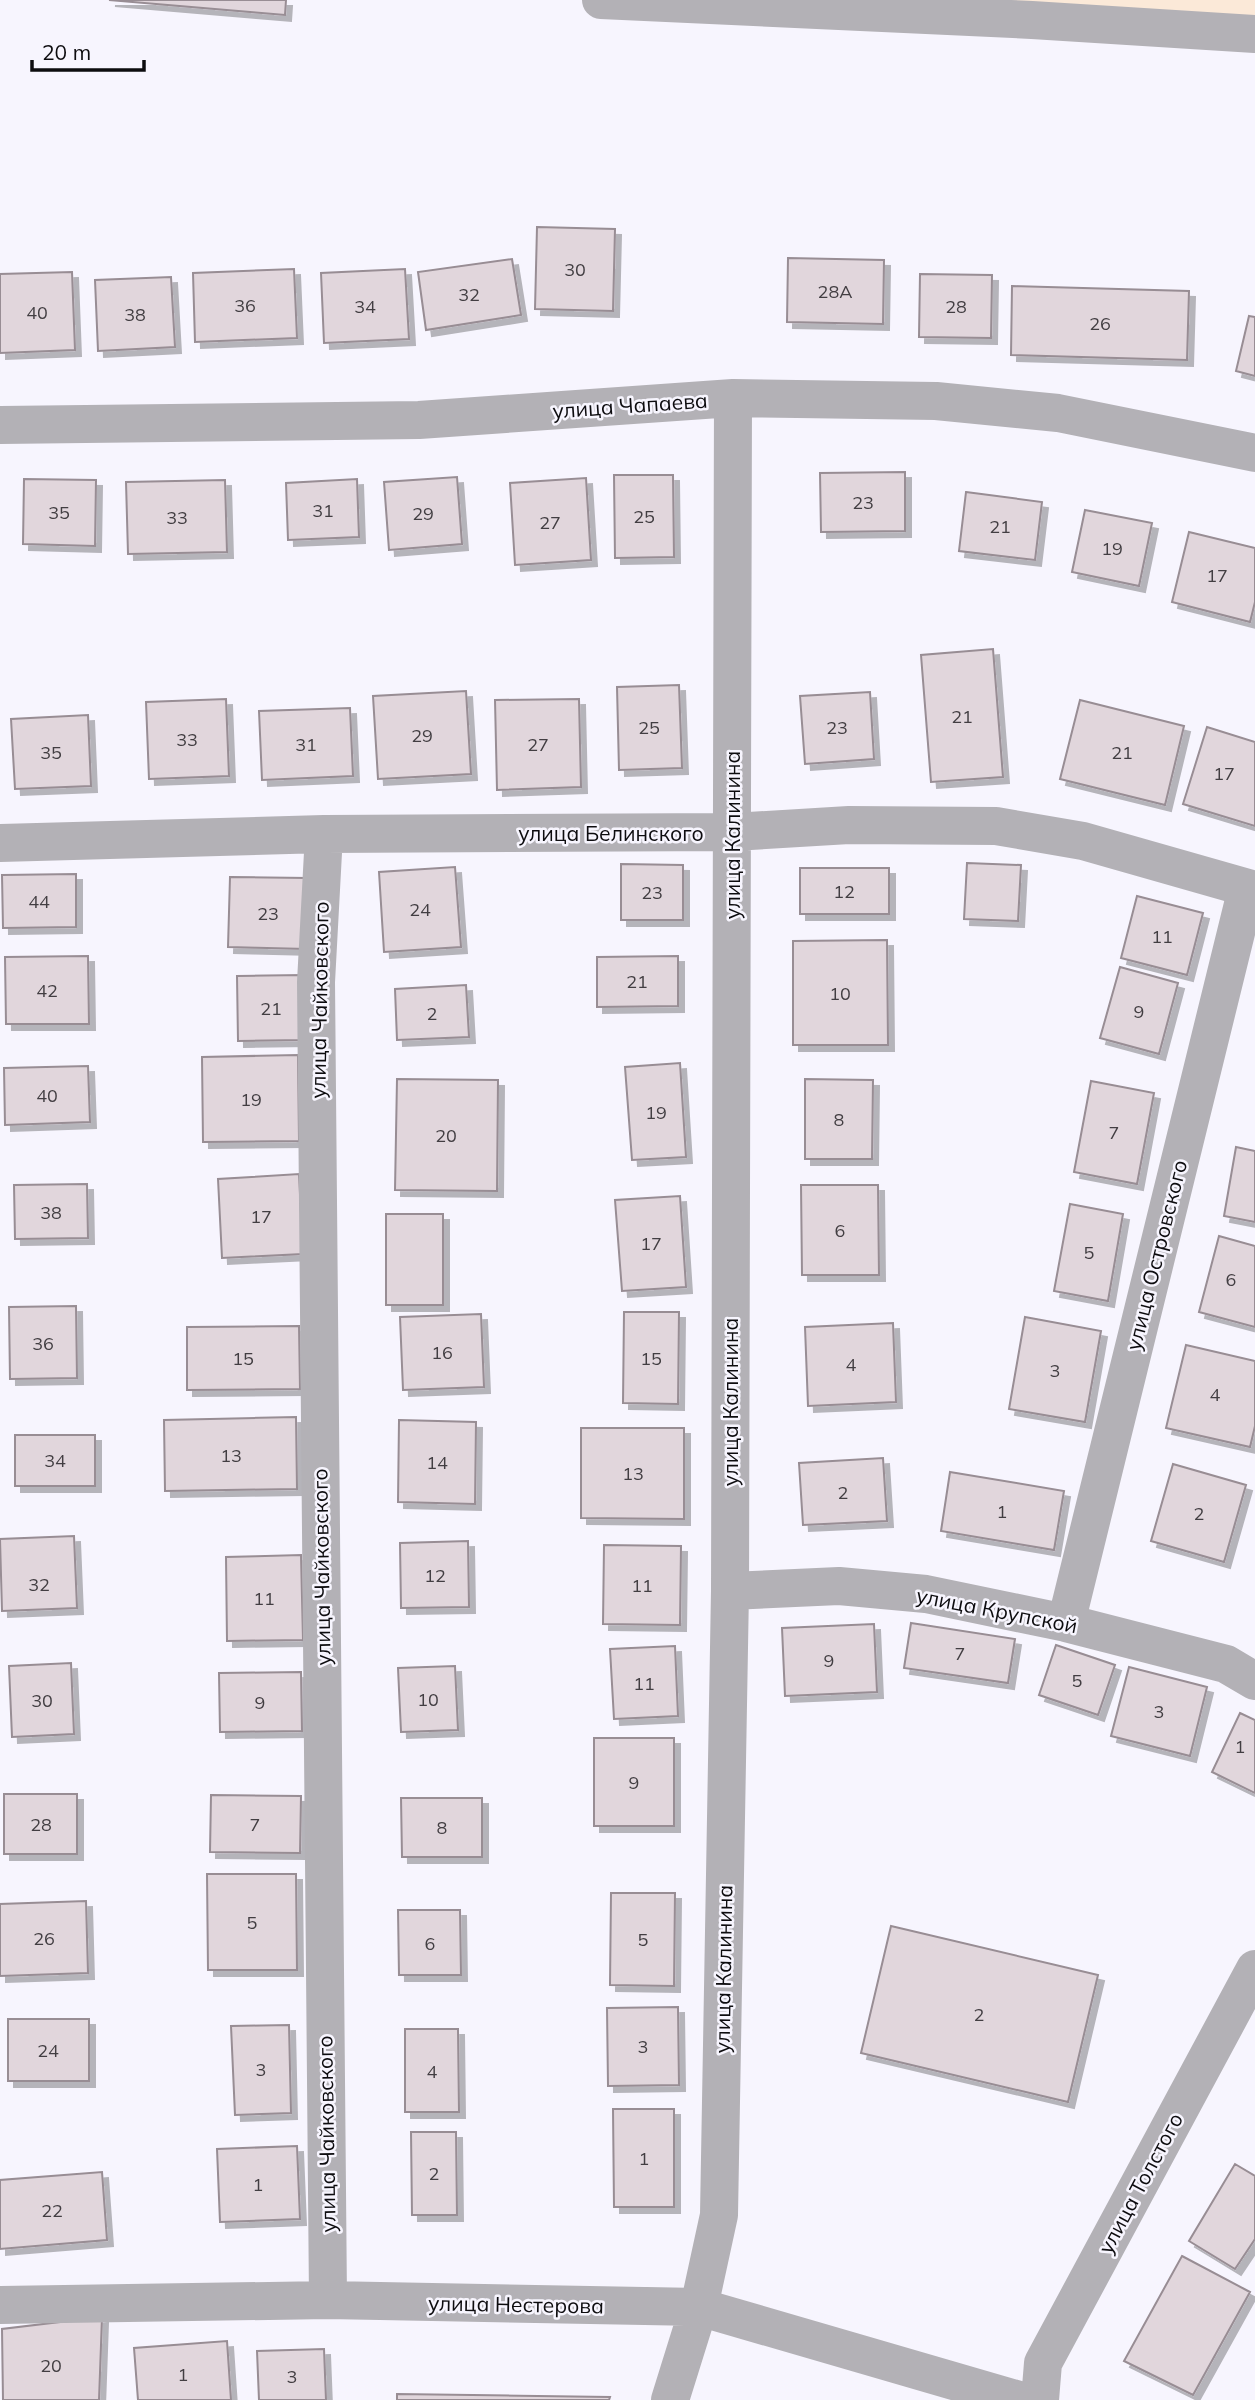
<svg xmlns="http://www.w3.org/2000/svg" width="1255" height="2400" font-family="Mulish,sans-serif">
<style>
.industrial{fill:#fbe9d8}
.building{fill:#e1d6dc;stroke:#988d94;stroke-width:2;filter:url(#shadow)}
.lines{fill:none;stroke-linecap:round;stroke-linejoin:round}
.minor{stroke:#b3b1b6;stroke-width:38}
.labels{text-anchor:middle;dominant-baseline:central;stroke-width:5;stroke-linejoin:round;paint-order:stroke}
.number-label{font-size:18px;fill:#423e42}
.street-label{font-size:21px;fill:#0d0c0f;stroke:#f7f5fe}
</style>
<defs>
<filter id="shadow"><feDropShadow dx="6" dy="6" stdDeviation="0" flood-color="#0004"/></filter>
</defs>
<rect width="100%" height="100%" fill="#f7f5fe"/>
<!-- industrial -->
<path class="industrial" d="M967 0H1255V25Z"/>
<!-- building -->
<path class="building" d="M109 0H286L285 15Z
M537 227 615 229 613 311 535 309Z
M788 258 884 260 883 324 787 322Z
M512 259 521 315 426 330 418 272Z
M294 269 297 338 195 342 193 273Z
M405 269 409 339 324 343 321 273Z
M72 272 75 350 0 353V274Z
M920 274 992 275 991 338 919 337Z
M171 277 175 347 98 351 95 280Z
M1012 286 1189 291 1187 360 1011 355Z
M1249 316 1255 317V376L1236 371Z
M905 472V531L821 532 820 473Z
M614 475H673L674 557 615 558Z
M457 477 462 544 389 550 384 482Z
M586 478 591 560 515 565 510 483Z
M24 479 96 480 95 546 23 544Z
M357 479 359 537 288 540 286 483Z
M225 480 227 552 128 554 126 482Z
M966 492 1042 502 1035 560 959 551Z
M1085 510 1152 523 1139 586 1072 572Z
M1189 532 1255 548V602L1250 622 1172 602Z
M993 649 1003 777 931 782 921 655Z
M679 685 682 768 619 770 617 687Z
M466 691 471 774 378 779 373 696Z
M870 692 874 759 805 764 800 696Z
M226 699 229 776 149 779 146 702Z
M579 699 581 787 497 790 495 700Z
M1080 700 1184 726 1165 805 1060 779Z
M350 708 353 776 262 780 259 711Z
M88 715 91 786 15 789 11 719Z
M1207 727 1255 742V826L1183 804Z
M967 863 1021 865 1018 921 964 919Z
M621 864 683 865V920H621Z
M455 867 461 947 384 952 379 872Z
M800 868H889V914H800Z
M76 874V927L3 928 2 875Z
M230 877 308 878 307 949 228 947Z
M1137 896 1203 913 1187 975 1121 958Z
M887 940 888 1045H793V941Z
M88 956 89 1024H6L5 957Z
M678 956V1006L597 1007V957Z
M1120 967 1178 983 1159 1054 1100 1038Z
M304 975 305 1040 238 1041 237 976Z
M466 985 469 1037 397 1040 395 989Z
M298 1055 299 1141 203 1142 202 1057Z
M680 1063 686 1157 632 1160 625 1067Z
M88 1066 90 1122 5 1125 4 1068Z
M397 1079 498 1080 497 1191 395 1190Z
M805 1079 873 1080 872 1159H805Z
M1091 1081 1154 1093 1137 1184 1074 1172Z
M1236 1147 1255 1151V1222L1224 1216Z
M299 1174 303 1254 222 1258 218 1179Z
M87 1184 88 1238 15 1239 14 1185Z
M801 1185H878L879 1275H802Z
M680 1196 686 1287 622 1291 615 1200Z
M1070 1204 1123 1214 1108 1301 1054 1291Z
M386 1214H443V1305H386Z
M1219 1236 1255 1246V1327L1199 1312Z
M76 1306 77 1378 10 1379 9 1307Z
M624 1312H679L678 1404 623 1403Z
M481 1314 484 1387 403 1390 400 1317Z
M1025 1317 1101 1331 1085 1422 1009 1409Z
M893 1323 896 1402 808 1406 805 1327Z
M299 1326 300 1389 187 1390V1327Z
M1186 1345 1255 1361V1426L1250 1447 1166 1428Z
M296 1417 297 1489 165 1491 164 1420Z
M399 1420 476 1422 475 1504 398 1502Z
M581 1428H684V1519L581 1518Z
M15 1435H95V1486H15Z
M883 1458 887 1521 803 1525 799 1463Z
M1173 1464 1246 1485 1224 1562 1151 1541Z
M950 1472 1064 1491 1054 1550 941 1531Z
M74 1536 77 1608 2 1611 0 1539Z
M468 1541 469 1607 401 1608 400 1543Z
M604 1545 681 1546 680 1625 603 1624Z
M301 1555 303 1640 227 1641 226 1557Z
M911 1623 1015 1639 1008 1683 904 1668Z
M874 1624 877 1692 785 1696 782 1628Z
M1056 1645 1115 1665 1098 1715 1039 1695Z
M675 1646 678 1716 614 1719 610 1649Z
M71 1663 74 1734 12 1737 9 1666Z
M455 1666 458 1730 401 1732 398 1668Z
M1129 1667 1207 1687 1190 1756 1111 1736Z
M301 1672 302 1731 220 1732 219 1673Z
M1240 1713 1255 1720V1793L1212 1772Z
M594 1738H674V1826H594Z
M4 1794H77V1854H4Z
M211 1795 301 1796 300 1853 210 1852Z
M401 1798H482V1857H402Z
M207 1874H296L297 1970H208Z
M611 1893H675L674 1986 610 1985Z
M86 1901 88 1973 0 1976V1904Z
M398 1910H460L461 1975H399Z
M891 1926 1098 1975 1068 2102 861 2053Z
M678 2007 679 2085 608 2086 607 2008Z
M8 2019H89V2081H8Z
M289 2025 291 2113 235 2115 231 2026Z
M405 2029H458L459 2112H405Z
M613 2109H674V2207H614Z
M411 2132H456L457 2215H412Z
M297 2146 300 2219 220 2222 217 2149Z
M1235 2164 1255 2176V2239L1235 2269 1189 2241Z
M102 2172 107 2240 0 2249V2180Z
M1182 2256 1250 2292 1193 2395 1124 2361Z
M102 2317 99 2400H3L2 2329Z
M227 2341 231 2400H138L134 2348Z
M324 2349 326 2400H259L257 2351Z
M397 2394 610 2397 609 2400H397Z"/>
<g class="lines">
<!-- minor -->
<path class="minor" d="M601 0 1032 20 1255 34
M0 425 419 420 733 398 936 401 1058 413 1255 453
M324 834 316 982 328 2300
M0 843 324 834 733 832 849 825 996 826 1083 841 1255 890
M730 1591 839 1586 926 1594 1066 1623 1226 1664 1255 1681
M1066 1623 1247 888
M0 2305 328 2300 699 2307 1019 2400
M670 2400 699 2307 719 2215 730 1591 733 398
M1040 2400 1043 2363 1255 1969"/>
</g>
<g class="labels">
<!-- number labels -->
<g class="number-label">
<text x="575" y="269">30</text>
<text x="835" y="291">28А</text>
<text x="469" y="294">32</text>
<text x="245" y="305">36</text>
<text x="365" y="306">34</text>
<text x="956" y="306">28</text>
<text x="37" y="312">40</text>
<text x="135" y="314">38</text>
<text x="1100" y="323">26</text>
<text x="863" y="502">23</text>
<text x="323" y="510">31</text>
<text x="59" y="512">35</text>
<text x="423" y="513">29</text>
<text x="644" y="516">25</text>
<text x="177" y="517">33</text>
<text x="550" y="522">27</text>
<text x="1000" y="526">21</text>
<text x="1112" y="548">19</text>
<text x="1217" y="575">17</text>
<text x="962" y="716">21</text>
<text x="649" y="727">25</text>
<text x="837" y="727">23</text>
<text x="422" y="735">29</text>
<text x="187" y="739">33</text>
<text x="306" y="744">31</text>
<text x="538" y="744">27</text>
<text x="51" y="752">35</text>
<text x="1122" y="752">21</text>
<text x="1224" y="773">17</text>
<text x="844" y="891">12</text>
<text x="652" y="892">23</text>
<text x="39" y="901">44</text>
<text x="420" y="909">24</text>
<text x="268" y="913">23</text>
<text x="1162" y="936">11</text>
<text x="637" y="981">21</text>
<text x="47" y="990">42</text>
<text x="840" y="993">10</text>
<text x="271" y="1008">21</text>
<text x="1139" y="1011">9</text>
<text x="432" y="1013">2</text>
<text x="47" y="1095">40</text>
<text x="251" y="1099">19</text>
<text x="656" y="1112">19</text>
<text x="839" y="1119">8</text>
<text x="1114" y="1132">7</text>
<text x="446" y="1135">20</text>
<text x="51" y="1212">38</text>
<text x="261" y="1216">17</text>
<text x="840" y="1230">6</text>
<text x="651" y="1243">17</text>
<text x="1089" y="1252">5</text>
<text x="1231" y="1279">6</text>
<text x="43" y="1343">36</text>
<text x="442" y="1352">16</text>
<text x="243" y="1358">15</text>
<text x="651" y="1358">15</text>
<text x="851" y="1364">4</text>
<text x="1055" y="1370">3</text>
<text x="1215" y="1394">4</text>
<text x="231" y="1455">13</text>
<text x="55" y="1460">34</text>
<text x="437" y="1462">14</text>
<text x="633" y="1473">13</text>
<text x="843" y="1492">2</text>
<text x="1002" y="1511">1</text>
<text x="1199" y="1513">2</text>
<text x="435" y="1575">12</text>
<text x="39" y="1584">32</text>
<text x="642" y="1585">11</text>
<text x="264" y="1598">11</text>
<text x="960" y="1653">7</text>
<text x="829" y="1660">9</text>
<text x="1077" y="1680">5</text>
<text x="644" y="1683">11</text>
<text x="428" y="1699">10</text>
<text x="42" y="1700">30</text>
<text x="260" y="1702">9</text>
<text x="1159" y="1711">3</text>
<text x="1240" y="1746">1</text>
<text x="634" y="1782">9</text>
<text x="41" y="1824">28</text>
<text x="255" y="1824">7</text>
<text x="442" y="1827">8</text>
<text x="252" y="1922">5</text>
<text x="44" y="1938">26</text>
<text x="643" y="1939">5</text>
<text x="430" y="1943">6</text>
<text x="979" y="2014">2</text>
<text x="643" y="2046">3</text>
<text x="48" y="2050">24</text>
<text x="261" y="2069">3</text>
<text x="432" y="2071">4</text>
<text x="644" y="2158">1</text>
<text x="434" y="2173">2</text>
<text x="258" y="2184">1</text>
<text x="52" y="2210">22</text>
<text x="51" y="2365">20</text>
<text x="183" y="2374">1</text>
<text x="292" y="2376">3</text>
</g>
<!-- street labels -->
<g class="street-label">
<text transform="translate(630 405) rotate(-4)">улица Чапаева</text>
<text x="611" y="833">улица Белинского</text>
<text transform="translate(732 835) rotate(-90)">улица Калинина</text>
<text transform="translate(319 1000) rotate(-89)">улица Чайковского</text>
<text transform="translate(1156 1255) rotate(-76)">улица Островского</text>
<text transform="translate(730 1402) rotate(-90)">улица Калинина</text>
<text transform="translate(321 1567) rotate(-91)">улица Чайковского</text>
<text transform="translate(997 1610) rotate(11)">улица Крупской</text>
<text transform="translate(723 1969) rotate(-89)">улица Калинина</text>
<text transform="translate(326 2134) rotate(-91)">улица Чайковского</text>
<text transform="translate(1140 2183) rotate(-62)">улица Толстого</text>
<text transform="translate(516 2304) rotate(1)">улица Нестерова</text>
</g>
</g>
<!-- scale -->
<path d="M32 60v10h112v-10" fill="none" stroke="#0d0c0f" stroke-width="3.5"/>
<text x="42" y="60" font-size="21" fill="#0d0c0f" stroke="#f7f5fe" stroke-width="5" paint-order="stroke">20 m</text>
</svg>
